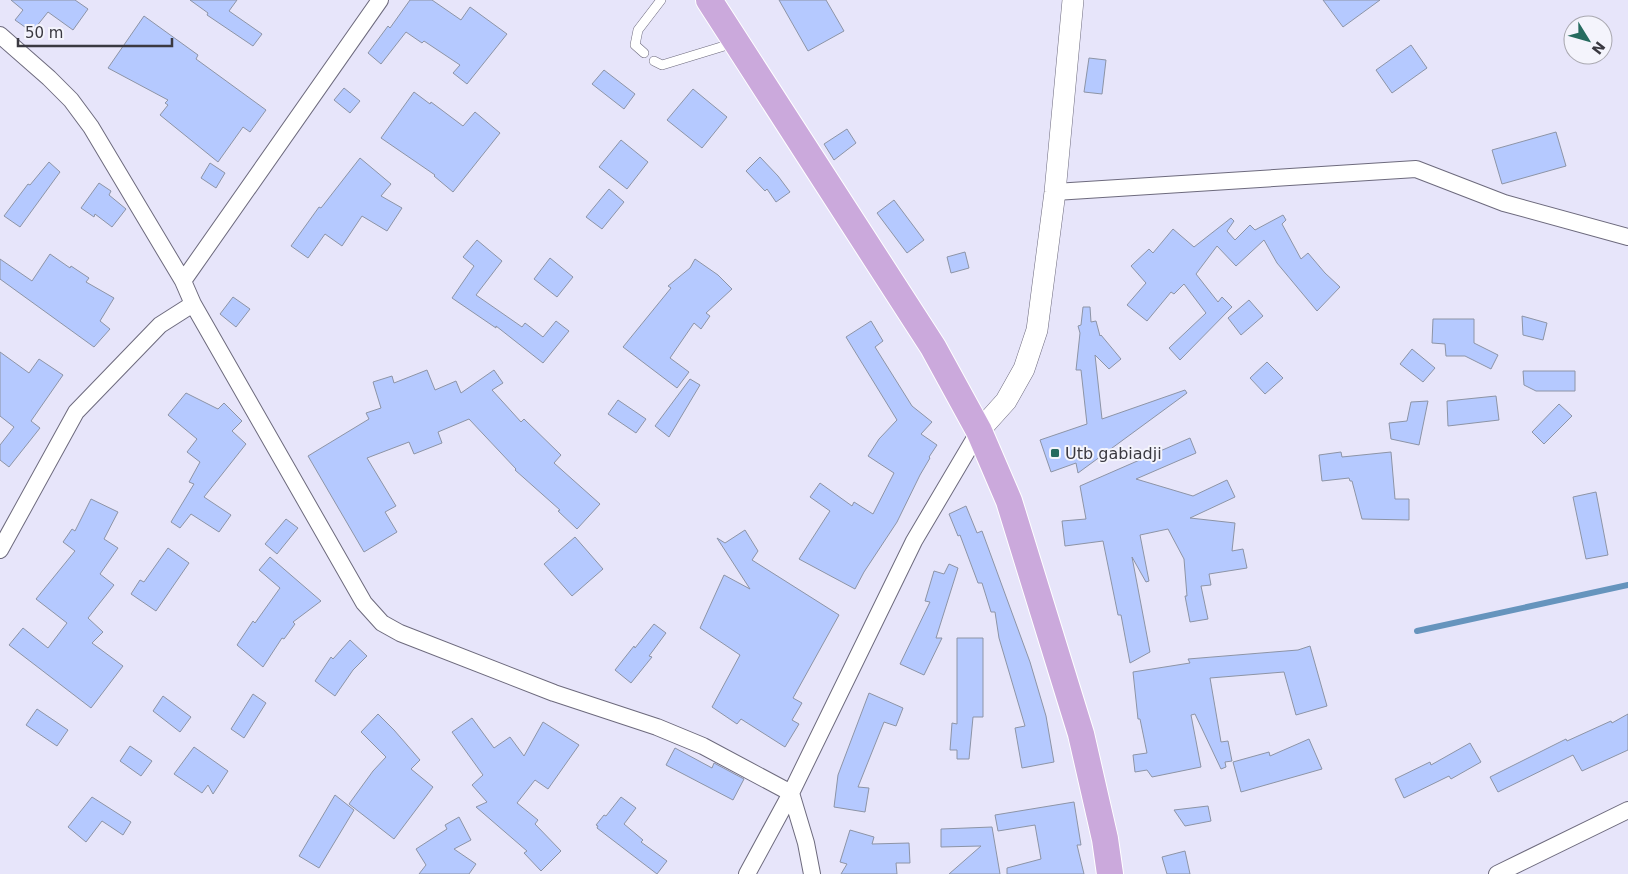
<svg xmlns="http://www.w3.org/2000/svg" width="1628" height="874" font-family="'DejaVu Sans',sans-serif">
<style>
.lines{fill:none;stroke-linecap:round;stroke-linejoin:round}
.stream{stroke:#6694bd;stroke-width:6}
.building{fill:#b5c9ff;stroke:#8d94a6}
.service-casing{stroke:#6d6a7d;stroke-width:10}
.minor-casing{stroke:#6d6a7d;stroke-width:18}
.tertiary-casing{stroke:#6d6a7d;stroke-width:22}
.primary-casing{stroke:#fff;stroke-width:28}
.service{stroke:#fff;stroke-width:9}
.minor{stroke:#fff;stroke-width:16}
.tertiary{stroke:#fff;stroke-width:21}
.primary{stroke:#cba9dc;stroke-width:26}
.poi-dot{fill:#266b5f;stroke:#f4f4fc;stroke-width:2}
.labels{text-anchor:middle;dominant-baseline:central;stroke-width:4;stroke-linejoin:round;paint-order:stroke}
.poi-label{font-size:16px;fill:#3a3941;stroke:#f4f4fc;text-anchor:start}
</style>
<rect width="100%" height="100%" fill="#e7e5fa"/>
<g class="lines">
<!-- stream -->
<path class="stream" d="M1417 631 1628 585"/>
</g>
<!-- building -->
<path class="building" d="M11 0H75L88 9 73 30 48 12 32 32 15 20 23 10Z
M190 0H237L229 11 262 34 253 46 207 15 208 13Z
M410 0H432L461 20 470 7 507 34 467 84 453 73 460 65 424 41 422 43 406 32 381 64 368 53 388 26 390 28Z
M779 0H826L844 31 808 51Z
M1323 0H1380L1343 27Z
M144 16 198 55 196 59 266 110 250 132 243 127 218 162 160 115 168 105 165 103 168 100 108 68Z
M1411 45 1427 68 1392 93 1376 70Z
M1089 58 1106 60 1102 94 1084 92Z
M604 70 635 94 624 109 592 84Z
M344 88 360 101 350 113 334 100Z
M693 89 727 117 702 148 667 120Z
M414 92 430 104 431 102 463 126 475 112 500 133 453 192 434 176 435 175 381 138Z
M847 129 856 143 834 160 824 144Z
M1556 132 1566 166 1502 184 1492 150Z
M621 140 648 162 627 189 599 167Z
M760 157 778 176 790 192 776 202 767 189 765 191 746 171Z
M360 158 391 184 381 196 402 208 387 231 362 216 342 246 325 234 308 258 291 246 319 207 321 208Z
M49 162 60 172 20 227 4 216 28 184 30 185Z
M210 163 225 173 216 188 201 178Z
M99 183 111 191 109 195 126 209 112 227 95 214 94 217 81 208Z
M609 189 624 202 602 229 586 217Z
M894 200 924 240 907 253 877 213Z
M1283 215 1286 220 1282 224 1301 259 1308 253 1325 273 1340 287 1317 311 1277 263 1264 240 1236 266 1217 246 1196 274 1218 302 1222 297 1232 307 1180 360 1169 348 1206 313 1184 284 1174 294 1171 292 1147 321 1127 305 1146 283 1131 266 1149 249 1153 253 1173 229 1194 247 1231 218 1234 221 1227 231 1235 240 1250 225 1255 230Z
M477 240 502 261 476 295 522 327 525 323 543 337 556 321 569 331 543 363 496 326V328L452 298 474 266 463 257Z
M965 252 969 268 951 273 947 257Z
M50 254 70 268 71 266 89 278 86 282 114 298 100 321 110 329 94 347 0 279V259L32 281Z
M550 258 573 277 557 297 534 279Z
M695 259 718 275 732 289 706 313 710 316 701 329 694 323 670 358 689 372 677 388 623 347 671 288 668 286 690 268Z
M233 297 250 309 236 327 220 314Z
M1249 300 1263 316 1241 335 1228 318Z
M1083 307H1090L1091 322 1096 321 1100 336 1101 335 1121 359 1109 369 1095 355 1102 419 1185 390 1187 393 1078 473 1076 463 1051 472 1040 440 1087 424 1081 370H1076L1080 333 1078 326 1081 325Z
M1522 316 1547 323 1543 340 1523 335Z
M1433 319H1474V343L1498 355 1491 369 1465 356H1446L1445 344 1432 343Z
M871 321 883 341 875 347 912 406 932 422 921 434 937 445 929 457 930 458 920 475 897 522 864 572 855 589 799 559 830 511 810 497 820 483 852 506 854 502 873 514 894 473 868 456 879 439 897 420 846 337Z
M1412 349 1435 368 1423 382 1400 364Z
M0 352 29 373 39 359 63 375 31 421 40 428 9 467 0 460V445L14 427 0 416Z
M1267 362 1283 378 1265 394 1250 378Z
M427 370 435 390 456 381 461 393 494 370 503 383 492 390 521 422 524 419 561 455 554 463 600 504 577 529 558 511 560 510 515 470 516 469 469 419 438 432 442 443 414 454 409 442 367 458 396 506 385 512 397 532 364 552 308 456 369 419 366 413 381 408 373 382 392 376 394 383Z
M1523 371H1575V391H1536L1524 385Z
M690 379 700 385 669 437 655 426Z
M186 393 218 409 224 403 242 421 232 431 246 444 204 497 231 515 219 532 191 514 180 528 171 522 194 484 189 482 200 462 187 452 197 439 168 415Z
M1496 396 1499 420 1448 426 1447 401Z
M618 400 646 419 636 433 608 414Z
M1428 401 1419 445 1391 439 1389 423 1407 421 1411 402Z
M1559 404 1572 416 1544 444 1532 432Z
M1190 438 1196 453 1136 479 1193 496 1227 480 1235 497 1190 518 1235 523 1232 551 1243 549 1247 568 1209 574 1211 585 1201 586 1208 619 1190 622 1185 596H1187L1184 559 1168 529 1140 535 1149 581 1146 582 1132 557 1150 652 1130 663 1121 615H1118L1103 541 1065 546 1062 521 1086 519 1080 486Z
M1341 452 1342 457 1391 452 1395 499H1409V520L1362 519 1352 481H1350L1349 478 1322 481 1319 455Z
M1596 492 1608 555 1586 559 1573 497Z
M91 499 118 512 104 539 118 548 100 574 114 585 88 618 103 632 92 643 123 666 91 708 9 645 23 628 48 648 67 623 36 599 75 551 63 542 72 529 75 531Z
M966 506 977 533 982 531 1030 662 1046 716 1054 762 1022 768 1015 728 1025 726 999 638 995 612H991L982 583H978L960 535 958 536 949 514Z
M286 519 298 528 277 554 265 544Z
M745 530 758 551 752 560 839 615 793 698 802 703 792 720 799 724 785 747 741 719 737 724 712 707 740 655 700 628 724 575 750 589 717 538 725 543Z
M575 537 603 569 572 596 544 564Z
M168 548 189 563 156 611 131 594 140 580 144 582Z
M270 557 321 601 293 622 295 624 284 639 282 638 263 667 237 645 253 621 255 623 280 588 259 570Z
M949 564 958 568 936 638H942L924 675 900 664 930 602 925 601 934 571 944 574Z
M654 624 666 633 649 656 652 657 631 683 615 670 634 646 635 648Z
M957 638H983V717H973L969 759H957V750H950L952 723 957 724Z
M350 640 367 656 353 670 335 696 315 681 331 657 333 659Z
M1310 646 1327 706 1296 715 1284 672 1210 678 1221 742 1228 741 1232 761 1225 762 1226 767 1221 769 1195 714 1191 715 1201 767 1152 777 1147 770 1135 772 1133 755 1147 753 1140 719H1138L1133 672 1190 663 1188 659 1298 650Z
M869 693 903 708 896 726 884 722 858 787 869 788 865 812 834 807 838 775Z
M253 694 266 703 244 738 231 729Z
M163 696 191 717 180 732 153 711Z
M37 709 68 730 57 746 26 725Z
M378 714 394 730 420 760 411 769 433 787 394 839 349 804 373 771 386 757 361 732Z
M1628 714V750L1582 771 1573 755 1498 792 1490 777 1566 739 1567 741 1611 721 1612 723Z
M472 718 494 748 510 737 524 756 543 722 579 745 548 789 535 780 517 803 538 820 535 824 561 851 541 871 524 853 527 851 476 807 487 802 472 785 483 775 452 732Z
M1309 739 1322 769 1241 792 1233 762 1269 752 1270 756Z
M1470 743 1481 762 1451 779 1449 776 1404 798 1395 779 1430 762 1431 765Z
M130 746 152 761 141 776 120 761Z
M194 747 228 771 213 794 208 785 202 793 174 774Z
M675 748 712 768 714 763 744 779 733 800 666 765Z
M335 795 354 810 319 868 299 856Z
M92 797 131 822 123 835 102 821 86 842 68 827Z
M621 797 636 808 624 824 643 840 641 842 667 861 657 874 597 828 598 826 596 825 604 815 606 816Z
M1074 802 1081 845H1077L1084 874H1007V868L1041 859 1035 825 998 831 995 815Z
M1208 806 1211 821 1185 826 1174 810Z
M459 817 471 840 454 849 476 864 469 874H419L426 865 416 849 447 829 445 825Z
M992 827 1000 874H949L981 846 941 847V829Z
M850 830 874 837 872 844 909 843 910 863H896L897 874H841L847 864 840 862Z
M1185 851 1190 874H1167L1162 857Z"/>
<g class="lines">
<!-- service casing -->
<g class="service-casing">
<path id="service" d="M644 53 635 45 638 30 661 0
M654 61 662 65 734 43"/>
</g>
<!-- minor casing -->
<g class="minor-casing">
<path id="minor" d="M0 35 49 78 71 100 91 127 183 281 193 304 364 603 382 623 400 633 554 693 657 727 703 746 791 793 747 874
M1055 192 1416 169 1504 203 1628 237
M183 281 380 0
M0 550 76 412 160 325 193 304
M812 874 806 843 791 793 914 541 979 431
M1497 874 1628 810"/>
</g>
<!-- tertiary casing -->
<g class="tertiary-casing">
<path id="tertiary" d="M979 431 1006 401 1024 369 1037 330 1055 192 1073 0"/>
</g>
<!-- primary casing -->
<g class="primary-casing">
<path id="primary" d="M709 0 933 347 979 431 1009 501 1081 734 1105 839 1110 874"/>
</g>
<!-- service -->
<use href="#service" class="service"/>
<!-- minor -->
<use href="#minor" class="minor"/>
<!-- tertiary -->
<use href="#tertiary" class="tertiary"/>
<!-- primary -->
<use href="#primary" class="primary"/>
</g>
<!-- markers -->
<rect class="poi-dot" x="1050" y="448" width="10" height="10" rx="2.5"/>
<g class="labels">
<!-- poi labels -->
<g class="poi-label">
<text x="1065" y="453">Utb gabiadji</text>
</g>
</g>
<!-- north arrow -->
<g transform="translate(1588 40) rotate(127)"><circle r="24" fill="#f4f4fc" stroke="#aaa9b1"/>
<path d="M0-4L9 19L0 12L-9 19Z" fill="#266b5f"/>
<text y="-8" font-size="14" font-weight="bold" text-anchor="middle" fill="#3a3941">N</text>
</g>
<!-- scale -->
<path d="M18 38v8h154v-8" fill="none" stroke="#3a3941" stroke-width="2.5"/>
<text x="25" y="38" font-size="15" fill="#3a3941" stroke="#f4f4fc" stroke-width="4" paint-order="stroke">50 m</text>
</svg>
